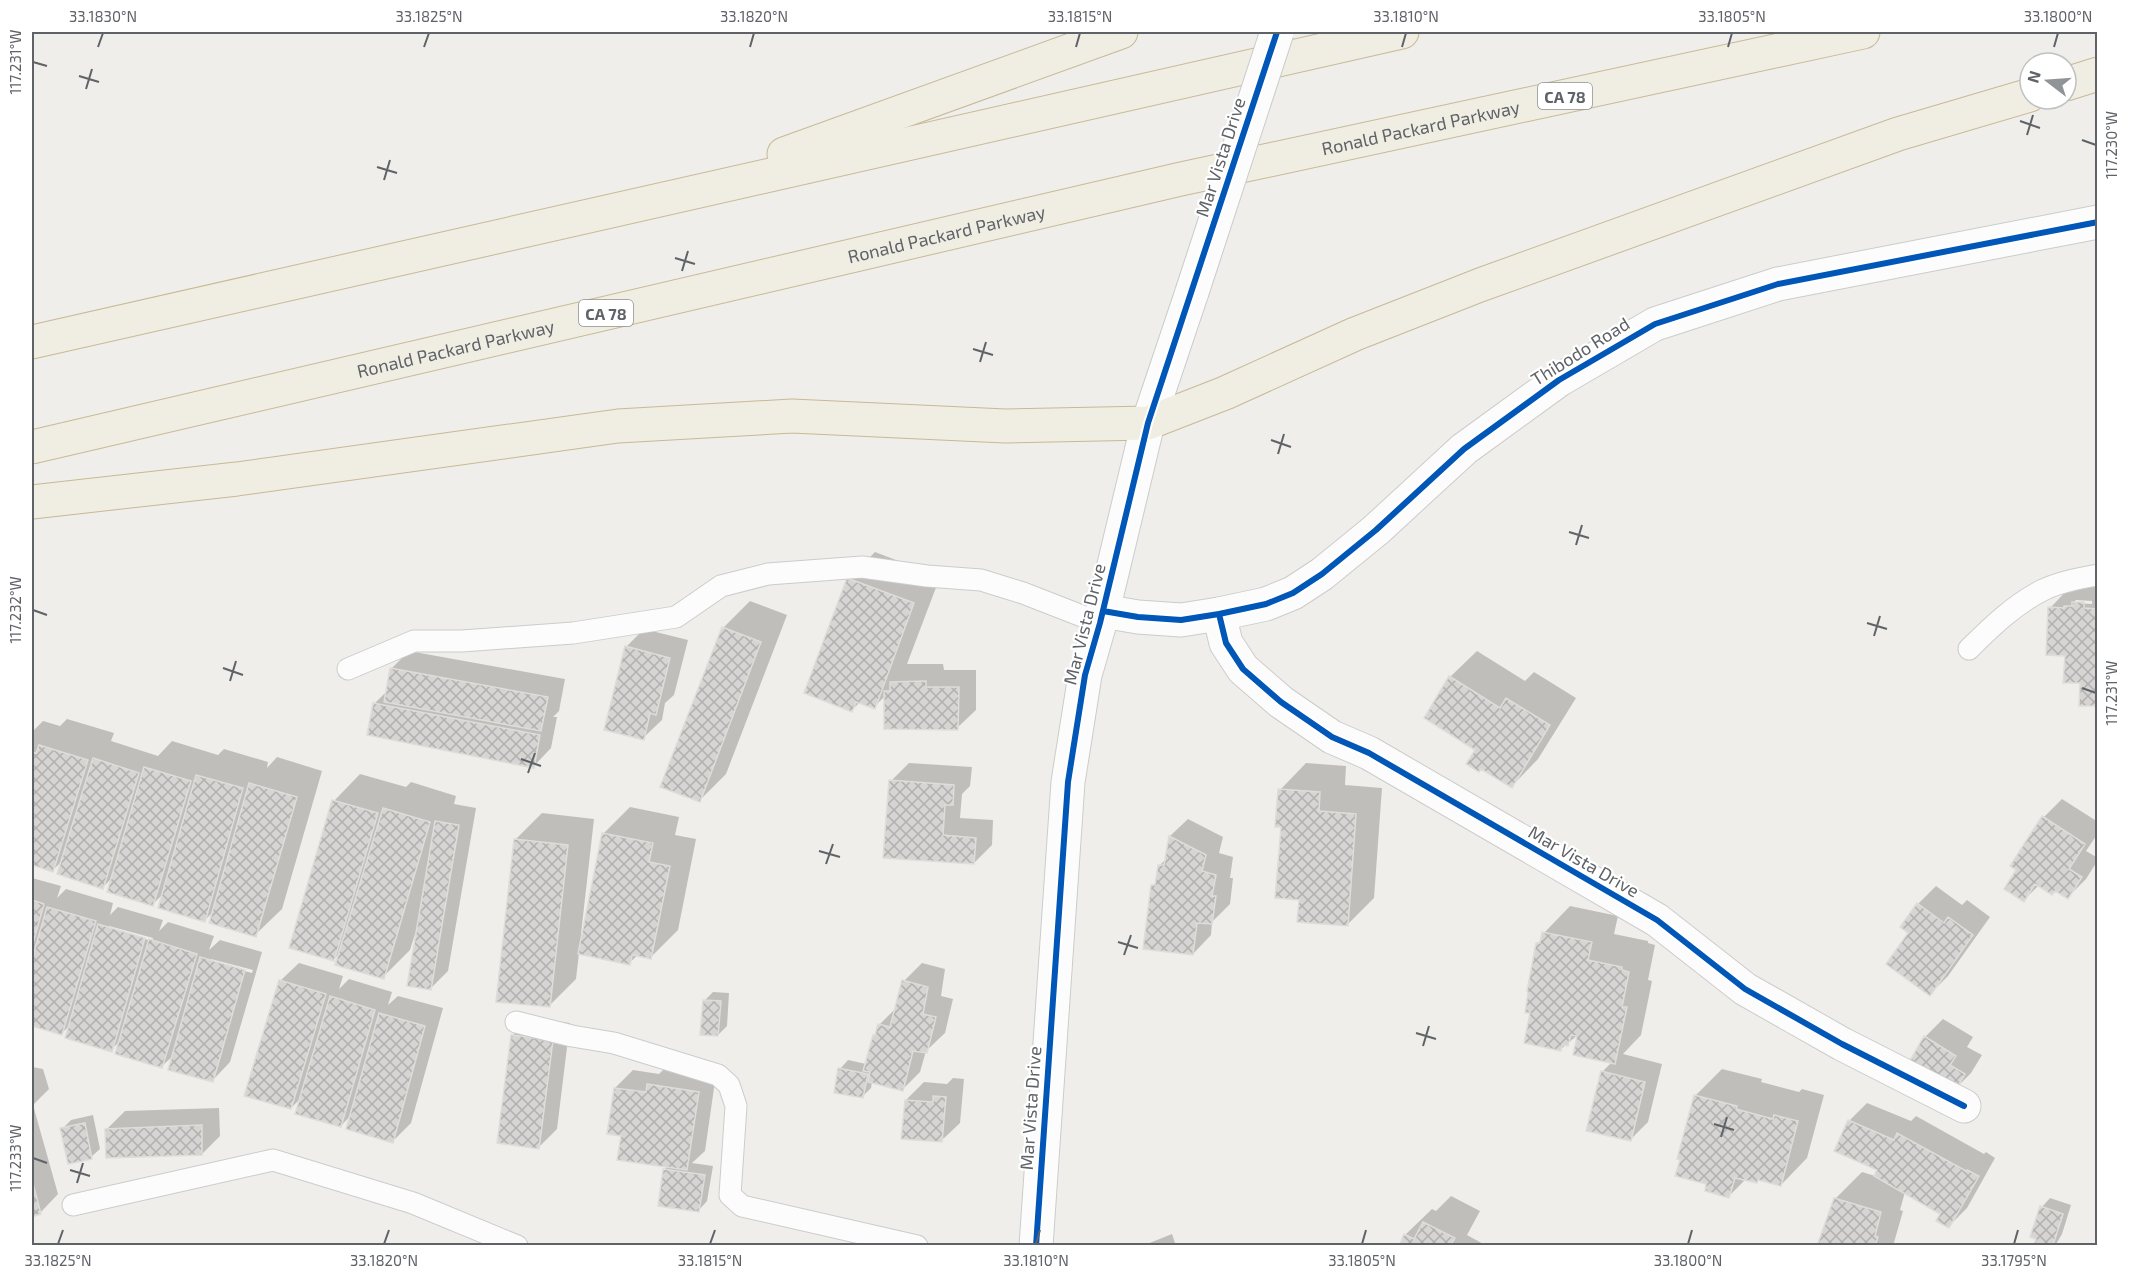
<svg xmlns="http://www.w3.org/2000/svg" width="2129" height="1277" font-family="'Exo 2',sans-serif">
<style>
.shadow{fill:#0003;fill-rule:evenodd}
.building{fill:url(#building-cross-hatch);stroke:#deddd9;stroke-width:1.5}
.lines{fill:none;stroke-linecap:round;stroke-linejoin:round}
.service-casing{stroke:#cbcccc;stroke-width:23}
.minor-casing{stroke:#cbcccc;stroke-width:35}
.tertiary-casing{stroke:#cbcccc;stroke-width:35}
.secondary-casing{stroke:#cacacb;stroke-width:35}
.motorway-casing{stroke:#c8b996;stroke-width:35}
.service{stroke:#fdfcfc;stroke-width:21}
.minor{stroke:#fdfcfc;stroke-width:33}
.tertiary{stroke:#fdfcfc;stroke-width:33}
.secondary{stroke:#fdfcfc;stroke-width:33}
.motorway{stroke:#f0ede3;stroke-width:33}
.secondary-bridge-casing{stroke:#cacacb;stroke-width:35;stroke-linecap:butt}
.secondary-bridge{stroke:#fdfcfc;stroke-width:33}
.cycleway-casing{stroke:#fff;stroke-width:10}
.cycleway{stroke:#0057b8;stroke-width:6}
.ticks{fill:none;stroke:#5f6368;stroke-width:2}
.labels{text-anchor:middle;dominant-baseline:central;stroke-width:4.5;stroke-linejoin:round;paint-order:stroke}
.shield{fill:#fff;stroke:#8f9295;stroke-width:1.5}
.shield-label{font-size:16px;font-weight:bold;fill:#5f6368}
.street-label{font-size:18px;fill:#5f6368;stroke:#fff}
.neatline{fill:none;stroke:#5f6368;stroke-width:2}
.ticks-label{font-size:15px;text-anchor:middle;fill:#5f6368}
</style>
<defs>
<pattern id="building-cross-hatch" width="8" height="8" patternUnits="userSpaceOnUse" patternTransform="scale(1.5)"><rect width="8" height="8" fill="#d6d5d3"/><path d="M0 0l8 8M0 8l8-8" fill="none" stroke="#b1b0af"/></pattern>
</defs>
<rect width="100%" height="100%" fill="#efeeea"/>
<!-- shadow -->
<path class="shadow" d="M875 552 940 577 907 664H943L944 670H976V710L957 728 885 696 874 707 860 702 852 710 848 579Z
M2098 578V705L2081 682 2066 654 2050 608 2076 581ZM2076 600 2092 601V604L2073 603Z
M750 601 787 615 726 774 700 800 723 628Z
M644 629 688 640 674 695 665 703 662 720 643 738 626 647Z
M409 651 565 679 559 711 553 717H557L551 748 533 767 375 703 387 691 391 669Z
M1477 651 1525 681 1534 672 1576 698 1538 759 1512 786 1477 749 1450 677Z
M67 719 114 733 111 741 158 756 172 741 218 755 224 749 268 762 267 768 277 757 322 771 282 909 255 935 215 910 205 920 163 894 153 904 113 877 103 887 62 861 53 870 32 864V732L43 721 60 726Z
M909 763 972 767 970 786 962 794 960 818 993 820 992 845 974 863 885 857 891 781Z
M1306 763 1346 766 1345 785 1382 788 1374 898 1347 925 1301 899 1283 825 1280 790Z
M360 774 406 787 411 782 456 796 454 804 476 808 448 971 430 989 418 932 416 931 410 950 383 977 341 952 333 960 334 801Z
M2062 799 2098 822V833L2086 851 2098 858V860L2086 879 2068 897 2055 889 2039 885 2024 900 2018 869 2012 865 2044 817Z
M630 807 679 817 675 835 696 839 678 930 651 957 638 955 629 963 579 953 576 979 549 1006 515 840 542 813 594 819 581 934H583L603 834Z
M1188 819 1223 837 1219 853 1233 857 1230 878H1233L1230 904 1212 922 1211 935 1193 954 1152 886 1157 881 1159 866 1166 859 1170 836Z
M32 878 61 886 57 898 66 889 113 903 110 915 118 907 163 920 159 931 168 922 214 936 209 950 220 940 262 952 230 1062 212 1081 174 1055 162 1066 120 1041 111 1050 70 1025 62 1033 32 1024ZM109 926 153 938 152 941 109 929ZM211 959 253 970 252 973 211 962Z
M1936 886 1962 905 1967 900 1990 917 1948 976 1930 994 1910 933 1918 904Z
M1570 906 1618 916 1614 934 1648 941V943L1655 945 1648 980 1652 981 1641 1035 1623 1054 1662 1064 1648 1122 1630 1140 1602 1072 1612 1062 1579 1034 1561 1049 1531 1012 1538 943 1542 939 1544 933Z
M299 963 343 976 339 989 349 979 392 992 388 1005 398 996 443 1008 411 1123 393 1141 351 1115 341 1126 302 1097 291 1108 280 981Z
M922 963 945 969 941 996 953 999 945 1033 926 1051 920 1072 902 1090 872 1082 871 1088 862 1097 840 1069 848 1060 866 1064 874 1035 877 1032 879 1025 897 1007 904 981Z
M713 992 729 993 727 1026 718 1035 704 1001Z
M530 1018 570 1023 557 1129 539 1147 512 1036Z
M1943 1019 1973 1037 1967 1047 1982 1055 1971 1073 1953 1091 1925 1037Z
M32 1067 43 1069 49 1089 33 1105 58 1194 40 1213 32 1215Z
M666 1067 716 1074 705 1151 692 1163 713 1166 707 1201 699 1210 660 1204 665 1169 668 1166 622 1134 615 1088 633 1070 659 1074Z
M1722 1069 1762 1079 1761 1082 1799 1092 1802 1089 1824 1095 1807 1158 1781 1185 1759 1179H1746L1729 1196 1708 1183 1695 1096Z
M953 1078 964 1079 960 1123 941 1141 906 1100 924 1082 947 1084Z
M1867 1103 1911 1121 1916 1116 1984 1154 1986 1152 1995 1158 1967 1208 1949 1226 1942 1213 1905 1192 1900 1210 1903 1211 1893 1246H1814L1822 1238 1835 1199 1862 1172 1875 1176 1879 1169 1849 1121Z
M219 1108 220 1136 202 1154 107 1129 125 1111Z
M93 1115 100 1149 91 1157 62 1129 71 1120Z
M1451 1196 1480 1211 1467 1235 1487 1246H1400L1405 1235 1432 1209 1436 1211Z
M2050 1198 2071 1205 2062 1234 2055 1246H2035L2042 1207Z
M1172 1234 1176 1246H1142Z"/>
<!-- building -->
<path class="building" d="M847 578 914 603 875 709 856 702 852 712 804 693Z
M2072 602H2084V608L2098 609V706H2079L2080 683H2063L2065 656 2046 655 2048 607 2064 608V606H2072Z
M722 627 761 642 700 802 660 787Z
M625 646 670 658 656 715 650 713 644 740 604 730Z
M390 668 548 697 541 731 384 702Z
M1449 676 1500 708 1506 698 1550 725 1512 788 1481 769 1479 772 1466 764 1475 750 1424 718Z
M926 681V687H959L958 730 884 729V691H890V682Z
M373 703 540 735 534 768 367 735Z
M39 745 88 760 53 872 32 865V752L36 753Z
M93 758 139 773 103 889 57 874Z
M144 767 191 781 153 906 107 892Z
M196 775 243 788 205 922 158 908Z
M889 780 954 785 953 805H945L943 835 976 838 974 864 883 858Z
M249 783 297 797 256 937 209 923Z
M1278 789 1320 792 1319 811 1356 814 1348 926 1297 922 1299 900 1275 898 1281 827H1275Z
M332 800 378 813 334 961 289 948Z
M383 808 430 822 384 979 335 965Z
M2042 816 2085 844 2069 869 2082 877 2068 899 2055 891 2052 895 2035 884 2024 902 2004 889 2016 870 2010 866Z
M435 821 459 825 431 990 407 986Z
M602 833 653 843 649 862 670 866 651 959 632 955 630 965 578 954Z
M1169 836 1206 855 1202 871 1216 875 1212 896H1216L1212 924 1197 923 1193 955 1143 949 1151 885H1155L1158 865H1164Z
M514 839 568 845 550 1007 496 1002Z
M32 900 44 904 32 947Z
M1917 903 1944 923 1948 917 1973 935 1930 996 1886 964 1908 933 1900 927Z
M47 907 96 921 62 1035 32 1026V959Z
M98 924 145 938 112 1052 65 1038Z
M1542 932 1592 942 1588 960 1622 967V970L1629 972 1622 1007H1627L1615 1064 1573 1055 1577 1036 1571 1035 1568 1046 1562 1045 1561 1051 1524 1043 1530 1013H1525L1528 992 1527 991 1536 943H1540Z
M149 939 197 954 162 1068 115 1054Z
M200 957 245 970 213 1082 168 1070Z
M279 980 326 994 291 1109 244 1096Z
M902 980 928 987 923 1014 936 1017 927 1053 913 1051 903 1091 868 1082 870 1072 863 1071 873 1035H875L878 1024 890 1027Z
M330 996 375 1010 341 1127 295 1114Z
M703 1000 721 1001 718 1036 700 1035Z
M379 1013 425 1026 393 1143 346 1129Z
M511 1035 553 1040 539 1149 497 1143Z
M1924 1036 1956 1056 1950 1065 1965 1074 1954 1093 1907 1066Z
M838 1068 868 1074 863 1098 834 1093Z
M1601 1071 1645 1082 1631 1141 1586 1131Z
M647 1084 699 1092 687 1170 617 1160 621 1136 607 1134 614 1088 646 1092Z
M1694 1095 1737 1106 1736 1109 1773 1119 1774 1115 1798 1121 1781 1186 1758 1180 1757 1183 1735 1178 1729 1198 1705 1191 1706 1184 1675 1176 1680 1160 1677 1159Z
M933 1096 946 1097 942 1142 901 1139 905 1100 933 1102Z
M1848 1120 1894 1140 1897 1133 1966 1171 1967 1170 1979 1176 1949 1228 1936 1221 1940 1214 1874 1176 1877 1170 1834 1151Z
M85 1123 92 1159 68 1164 60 1128Z
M202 1125V1155L106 1158 105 1129Z
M663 1169 705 1175 699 1212 658 1206Z
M32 1180 41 1214 32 1217Z
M1834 1198 1881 1212 1875 1236 1878 1237 1875 1246H1817Z
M2040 1206 2063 1214 2053 1245 2033 1246 2036 1239 2030 1237Z
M1423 1222 1455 1238 1450 1246H1399L1404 1234 1414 1239Z"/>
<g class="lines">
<!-- service casing -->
<g class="service-casing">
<path id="service" d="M1969 649C1991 627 2015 604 2043 590 2059 582 2080 578 2098 575
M348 669 414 641H462L573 633 676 617 721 586 768 574 862 567 927 576 981 580 1023 593 1100 623
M516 1022 572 1036 614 1043 718 1075 729 1085 736 1106 730 1195 742 1206 917 1246
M73 1205 273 1160 413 1203 517 1246"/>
</g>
<!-- minor casing -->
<g class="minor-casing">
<path id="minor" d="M1219 614 1226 643 1243 669 1281 702 1332 737 1369 753 1657 920 1745 989 1842 1044 1964 1106"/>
</g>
<!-- tertiary casing -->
<g class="tertiary-casing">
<path id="tertiary" d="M1103 611 1138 617 1181 620 1219 614 1266 604 1293 593 1322 574 1376 530 1464 449 1559 380 1655 324 1778 284 2098 222
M1036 1246 1068 782 1085 675 1100 623 1148 423"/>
</g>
<!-- secondary casing -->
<g class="secondary-casing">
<path id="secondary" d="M1148 423 1192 292"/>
</g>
<!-- motorway casing -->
<g class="motorway-casing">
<g id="motorway">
<path d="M2066 84 2098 74"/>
<path d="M784 154 1121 32"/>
<path d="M32 342 1402 32"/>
<path id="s1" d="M32 447 1181 179 1863 32"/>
<path d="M32 502 237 479 618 426 792 416 1005 426 1148 423 1225 393 1355 334 1480 285 1898 134 2030 95"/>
</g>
</g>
<!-- service -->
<use href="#service" class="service"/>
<!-- minor -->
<use href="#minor" class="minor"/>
<!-- tertiary -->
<use href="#tertiary" class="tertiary"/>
<!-- secondary -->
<use href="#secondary" class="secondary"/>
<!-- motorway -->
<use href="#motorway" class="motorway"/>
<!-- secondary-bridge casing -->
<g class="secondary-bridge-casing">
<path id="secondary-bridge" d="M1192 292 1277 32"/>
</g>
<!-- secondary-bridge -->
<use href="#secondary-bridge" class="secondary-bridge"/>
<!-- cycleway casing -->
<g class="cycleway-casing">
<path id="cycleway" d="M1103 611 1138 617 1181 620 1219 614 1266 604 1293 593 1322 574 1376 530 1464 449 1559 380 1655 324 1778 284 2098 222
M1219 614 1226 643 1243 669 1281 702 1332 737 1369 753 1657 920 1745 989 1842 1044 1964 1106
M1036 1246 1068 782 1085 675 1100 623 1148 423 1277 32"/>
</g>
<!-- cycleway -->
<use href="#cycleway" class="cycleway"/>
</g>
<!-- ticks -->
<path class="ticks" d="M98 47 103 33M424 47 429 33M750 47 754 33M1076 47 1080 33M1402 47 1406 33M1728 47 1732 33M2054 47 2058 33M33 62 47 66M79 76 99 82M86 89 92 69M2020 121 2040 128M2027 135 2033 115M2082 140 2096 145M377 167 397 173M384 180 390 160M675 258 695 264M682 271 688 251M973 349 993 355M980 362 986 342M1271 440 1291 447M1278 454 1284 434M1569 532 1589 538M1576 545 1582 525M33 610 47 615M1867 623 1887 629M1874 636 1880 616M223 668 243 675M230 681 236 661M2082 688 2096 693M521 759 541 766M528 773 535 753M819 851 840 857M826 864 833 844M1118 942 1138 948M1124 955 1131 935M1416 1033 1436 1039M1423 1046 1429 1026M1714 1124 1734 1130M1721 1137 1727 1117M33 1158 47 1163M70 1170 90 1176M77 1183 83 1163M58 1244 63 1230M384 1244 389 1230M710 1244 715 1230M1036 1244 1040 1230M1362 1244 1366 1230M1688 1244 1692 1230M2014 1244 2018 1230"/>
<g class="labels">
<!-- shield labels -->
<g class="shield">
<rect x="1538" y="83" width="54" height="26" rx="4.5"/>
<rect x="579" y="300" width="54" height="26" rx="4.5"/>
</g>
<g class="shield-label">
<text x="1565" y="96">CA 78</text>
<text x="606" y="313">CA 78</text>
</g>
<!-- street labels -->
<g class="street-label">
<text stroke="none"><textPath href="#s1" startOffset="1425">Ronald Packard Parkway</textPath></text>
<text transform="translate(1220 157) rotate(-72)">Mar Vista Drive</text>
<text stroke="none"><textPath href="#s1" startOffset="939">Ronald Packard Parkway</textPath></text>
<text stroke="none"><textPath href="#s1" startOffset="435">Ronald Packard Parkway</textPath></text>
<text transform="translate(1580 351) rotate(-32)">Thibodo Road</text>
<text transform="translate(1084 624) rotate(-76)">Mar Vista Drive</text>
<text transform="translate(1584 861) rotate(30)">Mar Vista Drive</text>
<text transform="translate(1030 1108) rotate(-86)">Mar Vista Drive</text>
</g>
</g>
<!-- border -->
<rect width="2129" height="1277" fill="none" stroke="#ffffff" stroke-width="66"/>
<!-- north arrow -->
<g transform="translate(2048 81) rotate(287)"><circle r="28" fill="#ffffff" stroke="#bfc1c3" stroke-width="1.5"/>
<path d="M0-4.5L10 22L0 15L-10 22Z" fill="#919496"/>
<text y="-9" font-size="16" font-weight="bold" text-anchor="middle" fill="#5f6368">N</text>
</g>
<rect x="33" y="33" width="2063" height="1211" class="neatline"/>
<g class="ticks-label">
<text x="103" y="22">33.1830°N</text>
<text x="429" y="22">33.1825°N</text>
<text x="754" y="22">33.1820°N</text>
<text x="1080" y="22">33.1815°N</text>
<text x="1406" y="22">33.1810°N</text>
<text x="1732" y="22">33.1805°N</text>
<text x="2058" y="22">33.1800°N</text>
<text transform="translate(16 62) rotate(-90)" y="5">117.231°W</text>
<text transform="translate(2112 145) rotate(-90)" y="5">117.230°W</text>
<text transform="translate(16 610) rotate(-90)" y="5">117.232°W</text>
<text transform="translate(2112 693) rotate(-90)" y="5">117.231°W</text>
<text transform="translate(16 1158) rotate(-90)" y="5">117.233°W</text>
<text x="58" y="1266">33.1825°N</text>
<text x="384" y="1266">33.1820°N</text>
<text x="710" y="1266">33.1815°N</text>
<text x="1036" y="1266">33.1810°N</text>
<text x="1362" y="1266">33.1805°N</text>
<text x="1688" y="1266">33.1800°N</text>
<text x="2014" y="1266">33.1795°N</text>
</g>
</svg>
